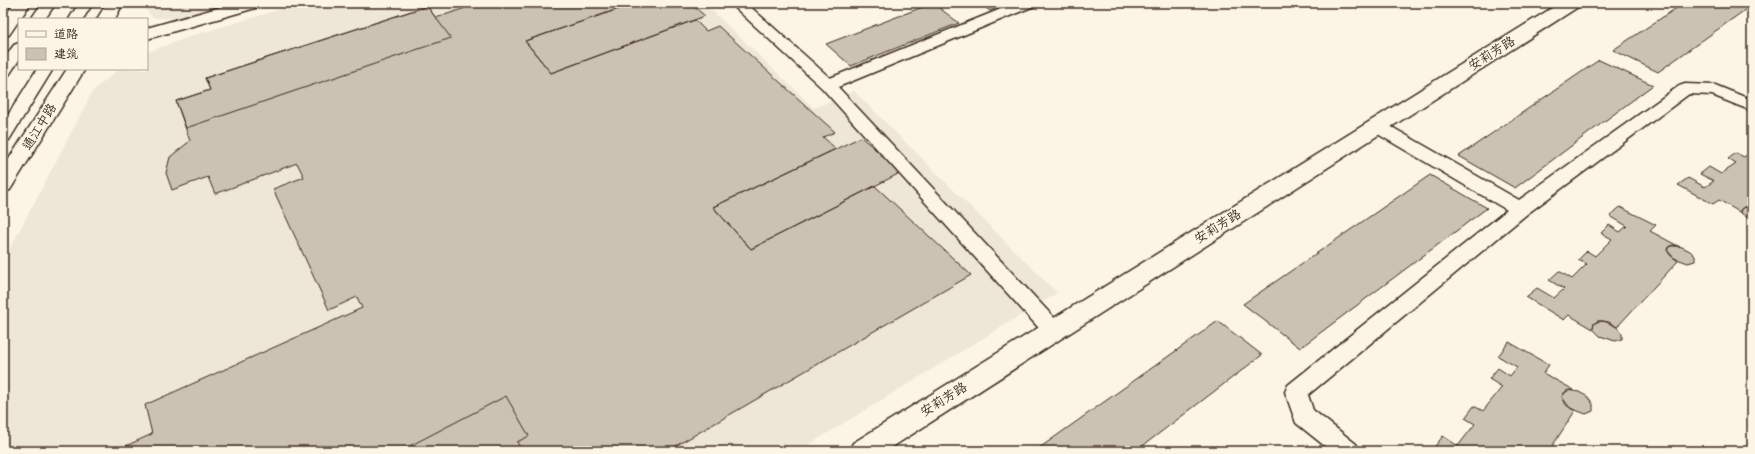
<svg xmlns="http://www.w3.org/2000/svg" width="1755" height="454" font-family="Kalam,'LXGW WenKai TC',sans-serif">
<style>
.built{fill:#eee6d6}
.building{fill:#ccc2b3;stroke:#3b2a1e}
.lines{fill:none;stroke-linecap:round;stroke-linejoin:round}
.service-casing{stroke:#3b2a1e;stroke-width:3}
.tertiary-casing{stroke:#3b2a1e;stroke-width:3}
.primary-casing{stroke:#3b2a1e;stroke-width:3}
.service{fill:#fcf5e5;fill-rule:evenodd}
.tertiary{fill:#fcf5e5;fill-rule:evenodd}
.primary{fill:#fcf5e5;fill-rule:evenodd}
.labels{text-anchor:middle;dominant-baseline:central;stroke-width:3;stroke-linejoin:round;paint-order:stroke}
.street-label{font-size:13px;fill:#3b2a1e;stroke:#fcf5e5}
</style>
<rect width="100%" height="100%" fill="#fcf5e5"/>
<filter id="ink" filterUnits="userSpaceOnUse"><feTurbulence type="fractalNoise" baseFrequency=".025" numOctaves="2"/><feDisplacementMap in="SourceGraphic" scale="8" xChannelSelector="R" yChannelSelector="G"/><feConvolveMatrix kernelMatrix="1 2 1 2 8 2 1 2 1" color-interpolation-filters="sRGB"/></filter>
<g filter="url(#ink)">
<!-- built -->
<path class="built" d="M147 3H230L179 18H153L144 7Z
M302 3H704L814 108 854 91 1057 293 798 451H3V262L93 91 119 69H147L148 52 194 35Z"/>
<!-- building -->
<path class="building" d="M461 3H636L525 41 551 73 695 20 706 31 718 26 835 132 823 137 836 149 713 207 751 249 875 186 971 275 667 451H115L152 434 145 405 362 308 357 297 329 310 273 189 304 177 297 163 215 194 208 177 172 190 166 173 170 157 190 141 176 101 210 90 205 78 427 6 436 18 465 8Z
M636 3H690L705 16 551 73 525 41Z
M933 3 959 23 851 66 826 44Z
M979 3H1008L990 11Z
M1684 3H1752V5L1658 72 1613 50Z
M427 6 451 38 186 128 176 101 210 90 205 78Z
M1599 60 1653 85 1515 188 1459 156Z
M861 137 902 172 751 249 713 207Z
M1752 151V208L1744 207 1740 210 1741 213 1719 200 1713 204 1678 185 1688 178 1705 187 1714 181 1700 174 1709 167 1721 174 1736 164 1728 159 1736 153 1744 157Z
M1430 175 1487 208 1300 348 1243 304Z
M1620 207 1656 225 1650 231 1678 246H1670L1667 250 1670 255 1678 261 1617 327 1609 322 1600 321 1594 323 1593 329 1569 315 1564 320 1526 297 1537 288 1554 298 1564 289 1549 280 1559 271 1572 279 1587 264 1578 260 1587 251 1595 256 1612 239 1601 233 1609 225 1620 232 1627 226 1610 216Z
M1744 207 1752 208V221L1741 213 1740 210Z
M1673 245 1682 247 1690 251 1695 256V261L1688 263 1674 258 1667 250 1668 247Z
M1218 321 1262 355 1136 451H1035Z
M1597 321H1604L1617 327 1622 334V339L1615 341 1600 336 1593 329V326Z
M1509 342 1549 365 1543 373 1574 390 1566 391 1562 397 1566 405 1575 411 1549 451 1432 450 1443 436 1458 446 1475 424 1465 418 1474 406 1483 411 1502 387 1489 379 1498 368 1510 376 1517 367 1498 356Z
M1569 390 1579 392 1588 397 1593 404V411L1586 414 1570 408 1562 397 1563 394Z
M506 396 529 436 517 442 522 451H400Z"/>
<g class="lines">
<!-- service casing -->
<g class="service-casing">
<path id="service" d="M42 3H56L45 19H31Z
M79 3H93L83 19H69Z
M730 3H746L830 78 1016 3H1036L1034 6 838 87 1060 324 1064 330 1060 336 1053 338 1046 336 822 88Z
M19 43V60L9 75 3 77V60L14 45Z
M37 69H53L9 140 3 141V123Z
M1685 84 1715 85 1752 100V111L1712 95 1689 94 1527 214 1308 395 1313 410 1356 444 1360 451H1331L1296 423 1285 392 1288 385 1507 210 1371 130 1369 126 1371 122 1377 121 1383 122 1519 200 1679 86Z"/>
</g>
<!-- tertiary casing -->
<g class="tertiary-casing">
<path id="tertiary" d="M235 3H261L259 7 147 39V28Z
M1560 3H1580L1578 7 886 451H849L853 443Z"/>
</g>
<!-- primary casing -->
<g class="primary-casing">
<path id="primary" d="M14 3H31L9 35 3 36V19Z
M107 3H123L115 19H97Z
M67 69H85L10 190 3 192V168Z"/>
</g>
<!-- service -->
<use href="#service" class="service"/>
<!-- tertiary -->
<use href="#tertiary" class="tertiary"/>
<!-- primary -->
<use href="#primary" class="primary"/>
</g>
</g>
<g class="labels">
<!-- street labels -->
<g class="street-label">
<text transform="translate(1492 54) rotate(-32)">安莉芳路</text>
<text transform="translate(40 127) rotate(-58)">通江中路</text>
<text transform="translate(1218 227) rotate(-32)">安莉芳路</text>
<text transform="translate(944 400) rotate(-32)">安莉芳路</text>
</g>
</g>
<!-- margin -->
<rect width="1755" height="454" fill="none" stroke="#fcf5e5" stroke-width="16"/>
<rect x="8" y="8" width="1739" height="438" fill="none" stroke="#3b2a1e" stroke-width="1.5" filter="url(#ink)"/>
<!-- legend -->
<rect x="18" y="18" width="130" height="52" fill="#fcf5e5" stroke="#afa495"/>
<rect x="26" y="31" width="20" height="6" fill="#fcf5e5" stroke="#afa495"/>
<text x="54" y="38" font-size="12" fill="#3b2a1e">道路</text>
<rect x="26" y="48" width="20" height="12" fill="#ccc2b3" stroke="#afa495"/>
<text x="54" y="58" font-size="12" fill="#3b2a1e">建筑</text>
</svg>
